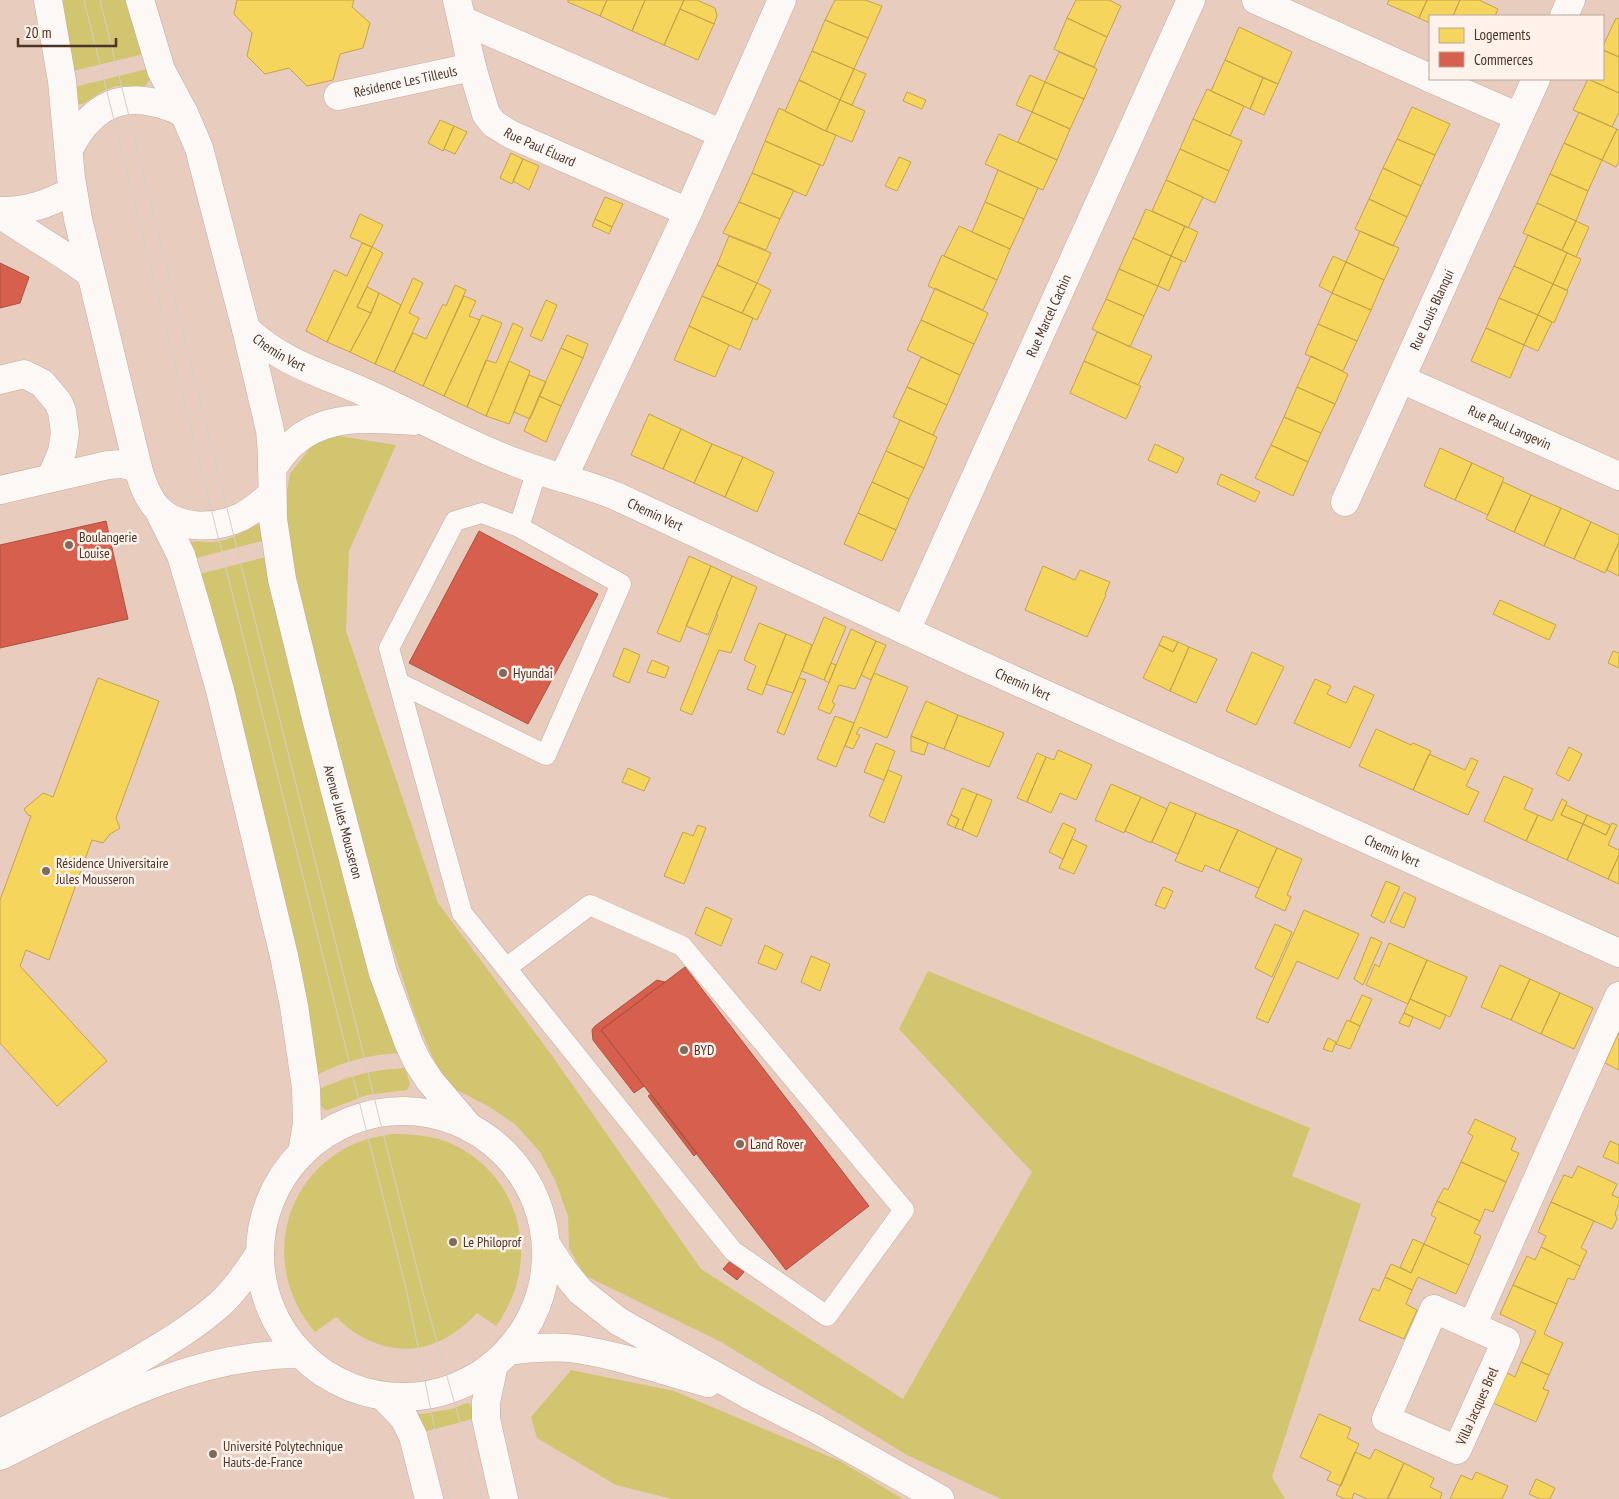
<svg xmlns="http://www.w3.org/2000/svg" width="1619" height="1499" font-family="'PT Sans Narrow',sans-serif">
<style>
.green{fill:#d1c570}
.homes{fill:#f6d55c;stroke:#c3a44c}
.shops{fill:#d6604d;stroke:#ac5241}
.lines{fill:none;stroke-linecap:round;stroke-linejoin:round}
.lane-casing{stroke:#c4ac9f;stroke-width:21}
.street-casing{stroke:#c4ac9f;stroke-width:29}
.secondary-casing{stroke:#c4ac9f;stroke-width:29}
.primary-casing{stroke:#c4ac9f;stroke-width:29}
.lane{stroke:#fcf8f5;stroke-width:20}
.street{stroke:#fcf8f5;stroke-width:28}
.secondary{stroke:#fcf8f5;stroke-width:28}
.primary{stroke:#fcf8f5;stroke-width:28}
.tram{stroke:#d6cec9;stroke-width:1}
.poi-dot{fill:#82695b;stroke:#fff2eb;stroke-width:2}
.labels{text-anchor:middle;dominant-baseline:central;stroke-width:5;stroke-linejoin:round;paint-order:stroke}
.street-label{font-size:14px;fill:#4b3326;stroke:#fff2eb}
.poi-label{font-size:14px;fill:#4b3326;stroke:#fff2eb;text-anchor:start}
</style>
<rect width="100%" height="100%" fill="#e8cdbe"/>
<!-- green -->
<path class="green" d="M57 0H129L144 54 69 72Z
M147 69 150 79 145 86H116L101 92 83 104H77L74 87Z
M326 434 396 445 349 551 346 631 438 903 553 1057 701 1269 903 1399 1032 1172 899 1029 928 971 1310 1128 1292 1176 1361 1204 1272 1477 1285 1499H1001L907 1455 721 1342 584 1275 569 1248 568 1216 555 1180 540 1152 515 1124 486 1105 453 1088 440 1075 415 1016 372 885 294 590 284 506 290 474 313 444Z
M259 524 262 525 266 540 193 559 189 545 190 543C198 539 206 543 214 542 231 540 244 531 259 524Z
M270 556 399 1053C368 1055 343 1061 315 1076L196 575Z
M405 1068 410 1084 407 1090 367 1095 328 1110H325L320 1105 317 1090C348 1076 370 1070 405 1068Z
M392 1134C410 1134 428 1135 445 1141 521 1171 544 1261 496 1326L477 1313C435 1359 381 1361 336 1317L315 1332C266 1275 276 1190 342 1150 357 1141 374 1137 392 1134Z
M571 1370 674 1391 840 1461 903 1499H672L616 1485 537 1438 531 1417Z
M467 1403 470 1404 476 1418 420 1433 416 1415 451 1409Z"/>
<!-- homes -->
<path class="homes" d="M237 0H354L352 7 370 23 363 48 340 54 333 80 307 86 289 68 265 74 247 56 252 33 234 14Z
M568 0H607L600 16 568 2Z
M607 0H645L632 31 600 16Z
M645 0H684L664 45 632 31Z
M684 0H697L715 8 717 16 714 24 680 9Z
M835 0H865L882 6 868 38 825 20Z
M1076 0H1109L1121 6 1107 37 1067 18Z
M1389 0H1427L1419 18 1387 4Z
M1427 0H1460L1453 16H1430V23L1419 18Z
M1460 0H1479L1498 9 1495 16H1453Z
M680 9 714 24 698 60 664 45Z
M1067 18 1107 37 1094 67 1054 49Z
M1616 18 1619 19V57L1603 50V46Z
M825 20 868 38 854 69 812 51Z
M1239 27 1292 52 1278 84 1225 60Z
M1603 50 1619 57V93L1588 79H1603Z
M812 51 854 69 840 100 799 80Z
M1059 52 1097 69 1084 99 1045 82Z
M1225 60 1263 78 1250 109 1211 91Z
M854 69 866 74 852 105 840 100Z
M1030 75 1045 82 1032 112 1016 105Z
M1263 78 1278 84 1264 115 1250 109Z
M1588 79 1619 93V112L1612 127 1573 110Z
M799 80 840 100 826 131 785 111Z
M1045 82 1084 99 1070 129 1032 112Z
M1207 89 1244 106 1230 136 1193 119Z
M907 92 926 100 922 109 903 101Z
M840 100 865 111 852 142 826 131Z
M1412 107 1450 124 1435 155 1397 139Z
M779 108 821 129 836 135 823 166 765 141Z
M1032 112 1070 129 1057 160 1018 142Z
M1579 112 1617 129 1602 160 1564 143Z
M1193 119 1242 141 1229 171 1180 149Z
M440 120 454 126 443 151 428 143Z
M454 126 467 132 455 154 444 149Z
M1617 129 1619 130V161L1616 167 1602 160Z
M999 134 1057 160 1043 190 985 164Z
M1397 139 1435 155 1421 186 1383 168Z
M765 141 820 165 806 196 752 173Z
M1564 143 1602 160 1588 191 1550 174Z
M1180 149 1229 171 1215 203 1166 180Z
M511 153 523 159 512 184 500 178Z
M899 157 911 162 897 191 885 186Z
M523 159 539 166 529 190 513 181Z
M1383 168 1421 186 1407 217 1369 199Z
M998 170 1038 188 1024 219 985 202Z
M752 173 794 190 780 219 739 202Z
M1550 174 1588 191 1576 221 1537 203Z
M1166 180 1203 197 1188 228 1152 211Z
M605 197 623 204 612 227 595 219Z
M1369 199 1407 217 1393 246 1355 229Z
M739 202 780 219 766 250 723 233Z
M985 202 1024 219 1010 249 972 232Z
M1537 203 1576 221 1562 250 1523 233Z
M1146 209 1185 226 1171 256 1133 238Z
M360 214 383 225 372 247 350 237Z
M595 219 612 227 609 234 592 226Z
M1576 221 1589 227 1576 257 1562 250Z
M959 226 1010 249 997 280 944 256Z
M1185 226 1198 232 1185 262 1171 256Z
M1360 231 1399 248 1384 280 1346 262Z
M1528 235 1567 253 1553 284 1514 266Z
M729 236 771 253 757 283 717 265Z
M1133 238 1171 256 1158 286 1119 269Z
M362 243 372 247 327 342 306 331 334 270 347 276Z
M372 247 383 253 357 307 371 313 350 352 327 342Z
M1567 253 1581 259 1567 290 1553 284Z
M942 255 997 280 983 310 928 286Z
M1171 256 1182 261 1169 291 1158 286Z
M1333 256 1346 262 1332 293 1319 286Z
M1346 262 1384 280 1371 310 1332 293Z
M717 265 757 283 742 313 702 296Z
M1514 266 1553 284 1538 315 1499 298Z
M1119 269 1158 286 1144 316 1106 299Z
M413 278 423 283 409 313 419 318 394 372 375 364Z
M757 283 771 290 757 320 742 313Z
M1553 284 1568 291 1554 323 1538 315Z
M455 285 466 290 423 386 394 372 413 333 426 339 443 304 446 306Z
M367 287 379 293 371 313 357 307Z
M935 288 988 313 974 344 921 320Z
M379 293 401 305 375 364 350 352 371 313Z
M1332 293 1371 310 1357 341 1318 324Z
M464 296 476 301 469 316 480 320 444 396 423 386Z
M702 296 753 318 740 350 689 326Z
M1499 298 1538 315 1524 345 1486 328Z
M1106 299 1144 316 1130 347 1092 329Z
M546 300 557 305 542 341 530 336Z
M482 315 502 323 467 407 444 396Z
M1538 315 1552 322 1538 351 1524 345Z
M921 320 974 344 960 375 907 350Z
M513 323 523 328 486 416 467 407 486 360 496 363Z
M1318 324 1357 341 1343 371 1305 354Z
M689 326 729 345 715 377 674 360Z
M1486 328 1524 345 1510 378 1471 361Z
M1097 332 1152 356 1138 385 1084 361Z
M567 335 588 344 583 358 561 348Z
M561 348 583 358 561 406 539 396Z
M1311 356 1348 374 1335 404 1297 387Z
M921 357 960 375 947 405 907 387Z
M509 361 530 371 509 424 486 416Z
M1084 361 1141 386 1126 419 1070 393Z
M529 375 546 382 530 419 514 412Z
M907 387 947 405 933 435 893 417Z
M1297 387 1335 404 1321 433 1284 417Z
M539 396 561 406 546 442 524 431Z
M649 414 681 429 663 469 631 455Z
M1284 417 1321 433 1308 462 1271 445Z
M900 420 937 437 924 468 886 451Z
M681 429 712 444 694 483 663 469Z
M712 444 743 457 725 497 694 483Z
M1155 444 1184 458 1177 473 1148 460Z
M1271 445 1308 462 1293 496 1255 478Z
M1440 448 1472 463 1455 500 1424 486Z
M886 451 924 468 909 499 872 482Z
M743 457 774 472 757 512 725 497Z
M1472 463 1504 478 1488 515 1455 500Z
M1221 474 1260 492 1255 502 1217 484Z
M872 482 909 499 896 530 858 513Z
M1503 482 1531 495 1514 532 1486 519Z
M1531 495 1561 508 1544 546 1514 532Z
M1561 508 1591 522 1574 559 1544 546Z
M858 513 896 530 882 561 844 544Z
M1591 522 1619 535V542L1605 573 1574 559Z
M1619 542V576L1607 570Z
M689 556 711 566 680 642 657 633Z
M711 566 732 576 708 635 686 626Z
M1043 566 1075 580 1080 570 1110 582 1105 594 1106 595 1087 637 1025 610Z
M732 576 757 587 731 653 719 650 692 715 680 710 718 615H716Z
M1500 600 1556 625 1549 640 1493 614Z
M824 617 846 627 824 680 802 671Z
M759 623 786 634 762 695 747 689 756 666 744 660Z
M851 629 876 641 855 689 839 685 832 702 835 704 830 714 818 709Z
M786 634 812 645 793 693 766 684Z
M1163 636 1178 642 1173 652 1159 645Z
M876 641 886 645 871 680 861 675Z
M1178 642 1189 647 1170 691 1143 678 1159 645 1173 652Z
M1189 647 1217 659 1196 703 1170 691Z
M624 648 640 655 629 683 613 676Z
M1613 651 1619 653V668L1608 663Z
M1252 652 1284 667 1256 725 1226 711Z
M652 660 669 667 665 678 647 672Z
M831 663 836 665 829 683 824 680Z
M874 673 908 687 887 738 860 727 856 734 860 735 853 749 845 746Z
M98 678 159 701 116 818 120 828 110 834 103 843 92 840 49 960 26 950 20 966 107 1061 57 1106 0 1043V900L31 816 28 815 24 809 43 793 53 797Z
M799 678 806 680 784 735 777 732Z
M1315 679 1331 686 1327 694 1346 703 1354 686 1374 695 1350 748 1294 723Z
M926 701 958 715 944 749 911 736Z
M958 715 1004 733 989 767 944 749Z
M835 716 854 723 836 767 817 759Z
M1376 729 1411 745 1413 743 1431 751 1413 790 1359 766Z
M911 736 928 743 924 755 911 751Z
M876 743 895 751 884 780 864 772Z
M1569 747 1582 754 1569 781 1556 774Z
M1058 750 1092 765 1076 800 1060 793 1051 813 1027 802 1046 757 1054 760Z
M1037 753 1046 757 1027 802 1017 798Z
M1429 754 1465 770 1471 758 1478 761 1466 786 1479 792 1468 815 1413 790Z
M628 768 650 778 644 791 622 782Z
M888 770 902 776 884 823 869 816Z
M1504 776 1533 789 1524 809 1538 815 1526 841 1484 821Z
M1111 784 1141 797 1124 833 1095 820Z
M962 788 977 794 962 830 955 828 959 819 951 815Z
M977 794 992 800 977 837 962 830Z
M1141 797 1167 809 1151 843 1125 831Z
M1562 799 1567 802 1561 815 1583 824 1567 860 1526 841 1538 815 1552 821Z
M1170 802 1196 813 1178 854 1152 842Z
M1566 805 1587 815 1583 824 1561 815Z
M1196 813 1238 830 1219 871 1205 865 1202 872 1175 861Z
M951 815 959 819 955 828 947 824Z
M1587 815 1610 825 1606 835 1583 824Z
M1063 823 1076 829 1063 859 1049 852Z
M1612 823 1617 825 1608 845 1619 850V855L1608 879 1567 860 1583 824 1606 835Z
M698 825 706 828 684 884 664 876 683 832 693 836Z
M1238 830 1277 848 1259 888 1219 871Z
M1072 839 1087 846 1074 874 1059 868Z
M1277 848 1302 859 1287 895 1291 897 1285 911 1255 897Z
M1619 855V884L1608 879Z
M1386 881 1400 887 1384 923 1371 916Z
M1163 887 1173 891 1165 909 1155 905Z
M1404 892 1416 898 1404 928 1390 922Z
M706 907 732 919 721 946 695 934Z
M1304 910 1359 934 1338 979 1297 961 1268 1023 1256 1018Z
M1275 924 1292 932 1272 977 1255 968Z
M1371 937 1382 942 1363 985 1354 979Z
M1389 943 1427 960 1408 1004 1366 985 1375 964 1379 967Z
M765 945 783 954 776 970 758 963Z
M811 956 830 964 820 991 801 982Z
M1427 960 1467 977 1450 1017 1410 999Z
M1500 965 1530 979 1511 1020 1481 1007Z
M1530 979 1560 993 1541 1034 1511 1020Z
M1560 993 1593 1008 1574 1049 1541 1034Z
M1362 995 1372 999 1360 1026 1350 1021Z
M1410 999 1446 1015 1440 1029 1404 1013Z
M1404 1013 1413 1017 1409 1027 1399 1023Z
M1347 1020 1360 1026 1350 1049 1336 1044Z
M1619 1032V1070L1605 1063Z
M1328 1038 1336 1042 1332 1052 1323 1049Z
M1475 1119 1516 1138 1511 1150 1519 1153 1506 1182 1461 1162 1473 1136 1468 1133Z
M1610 1141 1619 1145V1164L1603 1157Z
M1461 1162 1506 1182 1493 1212 1485 1209 1480 1221 1437 1201 1444 1188 1448 1190Z
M1578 1166 1617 1184 1612 1195 1619 1198V1204L1615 1213 1617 1219 1612 1229 1551 1202 1564 1175 1572 1178Z
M1437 1201 1480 1221 1474 1233 1481 1236 1469 1265 1424 1244 1436 1218 1431 1215Z
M1551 1202 1594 1221 1581 1248 1587 1251 1580 1266 1541 1247 1546 1236 1538 1232Z
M1413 1239 1424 1244 1411 1273 1400 1267Z
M1424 1244 1469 1265 1456 1294 1418 1277 1412 1290 1385 1277 1391 1264 1411 1273Z
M1541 1247 1580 1266 1574 1280 1568 1278 1557 1304 1513 1285 1527 1256 1535 1260Z
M1385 1277 1412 1290 1406 1304 1417 1310 1404 1339 1359 1320 1373 1288 1379 1291Z
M1513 1285 1557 1304 1544 1334 1563 1343 1549 1375 1521 1362 1536 1331 1500 1314Z
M1521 1362 1549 1375 1543 1389 1549 1391 1536 1422 1491 1402 1505 1372 1515 1377Z
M1319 1414 1351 1428 1347 1438 1359 1444 1341 1486 1327 1480 1331 1472 1300 1457Z
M1375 1449 1404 1463 1387 1499H1367L1354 1493 1352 1499H1345L1336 1495 1355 1452 1370 1459Z
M1404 1463 1434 1478 1430 1487 1442 1493 1440 1499H1388Z
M1476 1472 1508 1486 1502 1499H1450L1461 1475 1472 1480Z
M1536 1479 1555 1488 1550 1499H1540L1529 1494Z"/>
<!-- shops -->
<path class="shops" d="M0 263 29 277 20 303 0 308Z
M106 521 128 619 0 648V545Z
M479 531 598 594 528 724 409 663Z
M685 967 869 1206 786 1270 601 1030Z
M657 980 665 982 601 1030 644 1086 634 1093 593 1040 592 1030 595 1026Z
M651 1094 697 1153 694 1156 648 1096Z
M730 1261 744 1272 737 1280 723 1269Z"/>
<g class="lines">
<!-- lane casing -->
<g class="lane-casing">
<path id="lane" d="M399 683 546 755 621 584 519 527
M506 968 590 905 682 946 904 1210 827 1316 733 1251 462 913 389 648 455 521 482 513 519 527 537 470"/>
</g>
<!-- street casing -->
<g class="street-casing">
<g id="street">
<path id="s1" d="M457 0 472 67 486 114 494 124 510 134 688 212"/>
<path d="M1256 0 1430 78"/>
<path d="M1564 16 1571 0"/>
<path d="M462 20 723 134"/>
<path d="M1432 79 1519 117"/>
<path id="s2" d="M338 96 472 67"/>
<path d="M0 211C29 211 47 204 73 191"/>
<path d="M0 214C30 235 62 252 91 274"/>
<path id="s3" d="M246 329C282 363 322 373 366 393 416 415 465 444 517 463 551 476 585 483 618 497L965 658 1619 953"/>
<path id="s4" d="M1401 379 1619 476"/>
<path d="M0 380 24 374 42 383 58 402 62 411 65 433 62 452 51 478"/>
<path d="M272 469C278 460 284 451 292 444 325 413 373 418 414 421"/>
<path d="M563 478 688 212 782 0"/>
<path d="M0 490 108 465 122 464 138 468"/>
<path id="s5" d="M1345 502 1536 79"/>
<path id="s6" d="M906 631 1191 0"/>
<path d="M1434 1309 1506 1341 1457 1450 1386 1419Z"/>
<path d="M1472 1326 1619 996"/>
<path d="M494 1364 486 1402V1419L504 1499"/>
<path d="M383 1396 404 1418 413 1436 429 1499"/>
</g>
</g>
<!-- secondary casing -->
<g class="secondary-casing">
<path id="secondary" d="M546 1244 563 1270 580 1291 618 1321 751 1396 814 1428 940 1499
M509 1351C531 1348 555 1346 577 1349 621 1356 665 1371 708 1383"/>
</g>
<!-- primary casing -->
<g class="primary-casing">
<g id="primary">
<path d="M48 0 62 81 71 178 78 219 138 468C142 482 147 498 158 509 179 530 215 529 241 517 252 511 262 503 272 494"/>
<path id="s7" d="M140 0 161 70 184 113 199 148 246 329 270 430 272 455 273 519 282 579 317 722 383 973 409 1044 417 1061 430 1081 470 1128"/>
<path d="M69 149C96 97 132 89 184 113"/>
<path d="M158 509 181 555 197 609 220 690 284 956 294 1006 306 1088 307 1123 302 1153"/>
<circle cx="403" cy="1254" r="143"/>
<path d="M0 1433C47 1410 93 1386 138 1360 167 1343 195 1326 220 1304 236 1289 248 1271 260 1253"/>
<path d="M0 1456C97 1408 189 1354 301 1354"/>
</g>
</g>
<!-- lane -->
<use href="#lane" class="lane"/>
<!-- street -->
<use href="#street" class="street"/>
<!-- secondary -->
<use href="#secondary" class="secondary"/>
<!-- primary -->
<use href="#primary" class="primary"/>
<!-- tram -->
<path class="tram" d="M84 0 407 1293 449 1499
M100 0 422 1289 482 1499"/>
</g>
<!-- markers -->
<g class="poi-dot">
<circle cx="69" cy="545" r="5"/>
<circle cx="503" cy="673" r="5"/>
<circle cx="46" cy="871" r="5"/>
<circle cx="684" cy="1050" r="5"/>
<circle cx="740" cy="1144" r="5"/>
<circle cx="453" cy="1242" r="5"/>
<circle cx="213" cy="1454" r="5"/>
</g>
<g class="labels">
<!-- street labels -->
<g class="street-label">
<text stroke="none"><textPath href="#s2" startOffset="69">Résidence Les Tilleuls</textPath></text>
<text stroke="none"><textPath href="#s1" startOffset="182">Rue Paul Éluard</textPath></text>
<text stroke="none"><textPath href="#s5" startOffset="211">Rue Louis Blanqui</textPath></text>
<text stroke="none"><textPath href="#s6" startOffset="346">Rue Marcel Cachin</textPath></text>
<text stroke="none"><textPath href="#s3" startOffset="41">Chemin Vert</textPath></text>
<text stroke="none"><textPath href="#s4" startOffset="119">Rue Paul Langevin</textPath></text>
<text stroke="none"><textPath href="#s3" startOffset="451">Chemin Vert</textPath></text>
<text stroke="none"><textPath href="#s3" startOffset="856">Chemin Vert</textPath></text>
<text stroke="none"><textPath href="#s7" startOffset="851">Avenue Jules Mousseron</textPath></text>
<text stroke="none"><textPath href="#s3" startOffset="1261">Chemin Vert</textPath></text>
<text transform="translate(1477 1406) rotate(-66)">Villa Jacques Brel</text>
</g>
<!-- poi labels -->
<g class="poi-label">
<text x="79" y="537">Boulangerie<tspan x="79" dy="16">Louise</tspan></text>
<text x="513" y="673">Hyundai</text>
<text x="56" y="863">Résidence Universitaire<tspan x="56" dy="16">Jules Mousseron</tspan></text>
<text x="694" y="1050">BYD</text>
<text x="750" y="1144">Land Rover</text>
<text x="463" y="1242">Le Philoprof</text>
<text x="223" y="1446">Université Polytechnique<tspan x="223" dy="16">Hauts-de-France</tspan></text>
</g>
</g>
<!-- legend -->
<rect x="1429" y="15" width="175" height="65" fill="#fff2eb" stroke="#b7a69c"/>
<rect x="1439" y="28" width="25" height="15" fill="#f6d55c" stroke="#b7a69c"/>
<text x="1474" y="40" font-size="15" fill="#4b3326">Logements</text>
<rect x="1439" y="52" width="25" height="15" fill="#d6604d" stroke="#b7a69c"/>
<text x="1474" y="65" font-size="15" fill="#4b3326">Commerces</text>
<!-- scale -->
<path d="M18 38v8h98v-8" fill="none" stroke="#4b3326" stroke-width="2.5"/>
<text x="25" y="38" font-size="15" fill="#4b3326" stroke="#fff2eb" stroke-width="4" paint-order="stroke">20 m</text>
</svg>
